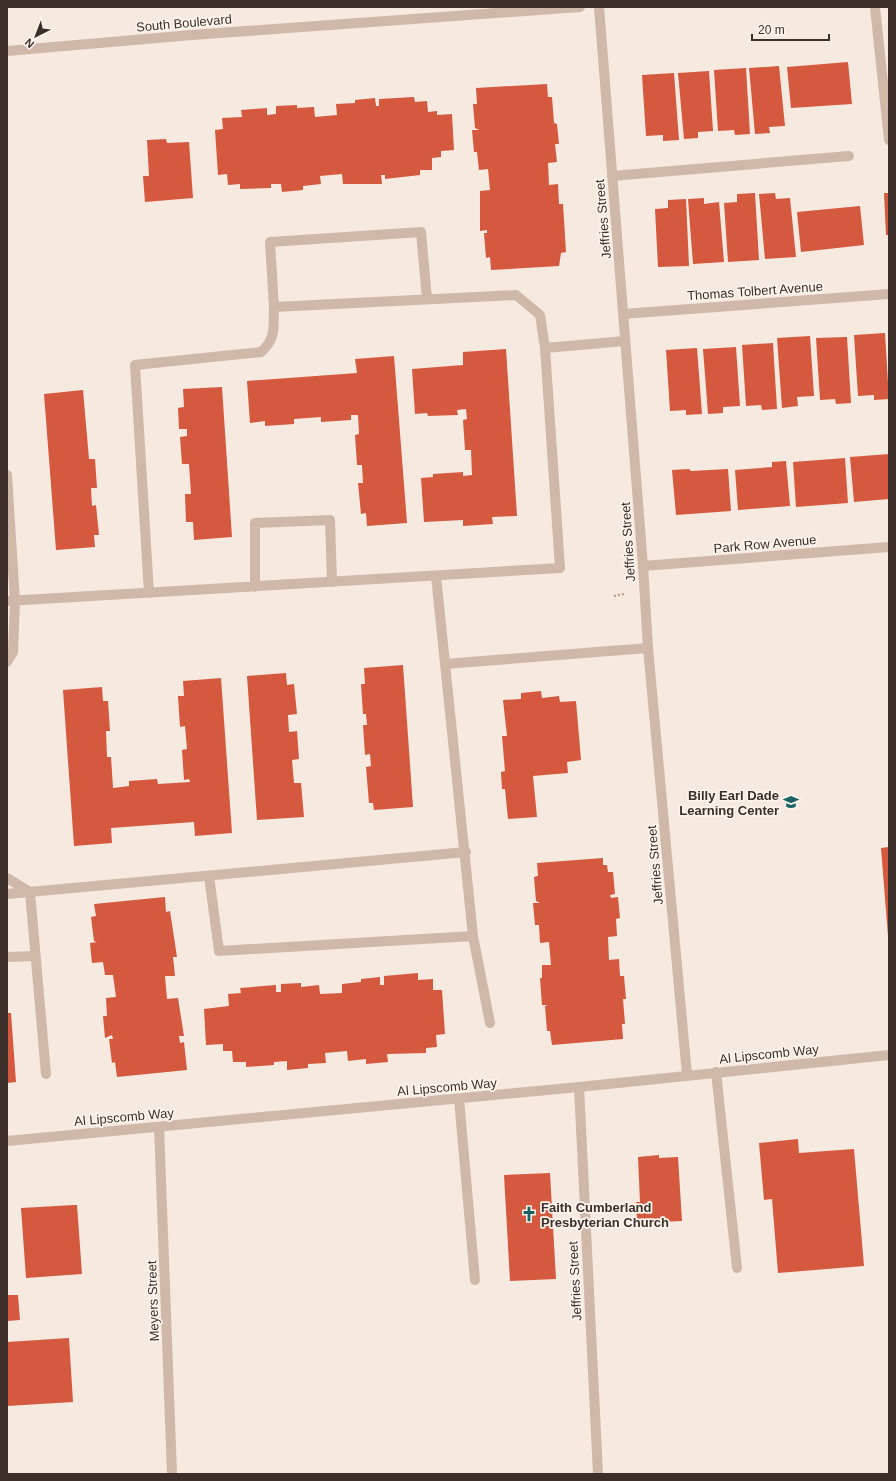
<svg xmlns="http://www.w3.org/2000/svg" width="896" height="1481" font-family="Helvetica,sans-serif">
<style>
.building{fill:#d4593f}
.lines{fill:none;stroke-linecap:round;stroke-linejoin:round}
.path{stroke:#bca293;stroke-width:2.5;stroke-dasharray:2 2;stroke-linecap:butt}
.minor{stroke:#d0b8a9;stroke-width:10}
.labels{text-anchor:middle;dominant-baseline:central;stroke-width:3.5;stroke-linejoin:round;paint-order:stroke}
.street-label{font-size:13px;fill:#3c2e29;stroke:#fcf4ed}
.poi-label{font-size:13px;font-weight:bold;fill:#3c2e29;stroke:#fcf4ed;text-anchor:end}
</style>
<rect width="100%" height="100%" fill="#f6e9df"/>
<!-- building -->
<path class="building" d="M848 62 852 104 791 108 787 67Z
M779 66 785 126 769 127 770 133 755 134 749 68Z
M746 68 750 134 735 135 734 130 718 131 714 70Z
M709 71 713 131 698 132V138L684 139 678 73Z
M674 73 679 140 663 141V135L646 136 642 75Z
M547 84 548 97H552L554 123 557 124 559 144H555L557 162 548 163 549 185 558 184 559 204H563L566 252 561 253 559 266 491 270 490 257 486 258 484 233H487V230L480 231V191L490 190 488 169 479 170 477 152H474L472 130H479L475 128 473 104H477L476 88Z
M414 97 415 102 427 101 428 112 437 111V115L452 114 454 150 441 151V157L432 158V170H420V175L385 179V175H381L382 184H343L342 174 320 176 321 184 303 186V190L282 192 281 184H271V188L240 189V184L228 185 227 174 218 175 215 130 223 129 222 118 242 117 241 110 267 108V115L276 114V106L297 105V108L314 107 315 117 337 115 336 104 355 103V100L375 98 376 106H379V99Z
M166 139 167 143 189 142 193 198 145 202 143 176H149L147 140Z
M755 193 759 260 728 262 724 203 737 202V194Z
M775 193 776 199 790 198 796 257 765 259 759 194Z
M884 193H889V235H886Z
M704 198V204L719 202 724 262 693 264 688 199Z
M686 199 689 266 658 267 655 209 668 208V200Z
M860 206 864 245 801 252 797 212Z
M885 333 889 399 874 400V395L858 396 854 335Z
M810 336 814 396 797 397 798 406 782 408 777 338Z
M847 337 851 403 836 404 835 399 820 400 816 338Z
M773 343 777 409 762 410 761 405 746 406 742 345Z
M736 347 740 406 723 407V413L708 414 703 349Z
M697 348 702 414 686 415V410L670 411 666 350Z
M506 349 517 516 492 517 493 524 463 526V520L424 522 421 478 433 477V474L463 472V476L472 475 471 450H465L463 420 467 419 466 409 457 410 458 415 428 416 427 413 415 414 412 369 463 365V352Z
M394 356 407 523 367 526 366 513 361 514 358 483H363L362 465H357L355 435 359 434 358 415H351V420L321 422V417L294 419V424L265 426V421L250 423 247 381 357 373 355 359Z
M222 387 232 537 194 540 193 522H186L185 494H191L189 464H182L180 437 187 436V429H179L178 408 184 407 183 389Z
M83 390 89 459H95L97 488H91L92 506 96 505 99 535H94L95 547 56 550 44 394Z
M889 454V499L854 502 850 457Z
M845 458 848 503 796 507 793 462Z
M786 461 790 506 738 510 735 470 772 467V462Z
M689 469 691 471 728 469 731 511 676 515 672 470Z
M403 665 413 807 374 810 373 803H369L366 767 371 766 370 754 365 755 363 725H367L366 714H363L361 684H365L364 668Z
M286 673 287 685 294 684 297 714 288 715 289 732 297 731 299 759 292 760 294 783H301L304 817 257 820 247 676Z
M221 678 232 833 195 836 194 822 111 828 112 843 74 846 63 690 102 687 103 701H108L110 731H106L107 757H111L113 788 129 786V781L157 779 158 784 190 782 189 779 184 780 182 750 187 749 185 726 180 727 178 696H184L183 681Z
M541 691 542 698 559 696 560 702 576 701 581 760 567 762 568 773 533 776 537 817 508 819 505 789H502L501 772 505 771 502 736H507L503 700 521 699V693Z
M889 847V936H888L881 848Z
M603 858V865H607L608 872H613L615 894 610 895 611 898 618 897 620 918 616 919 617 936 608 937 609 960 619 959 620 976H624L626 999H623L625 1024H622L623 1039 552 1045 550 1031H547L545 1006 548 1005H542L540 978H542V965H551L549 942 540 943 539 925H535L533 903H540L536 901 534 877 538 876 537 863Z
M165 897 166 912 170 911 177 957H173L175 976H165L167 999 178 998 184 1036H179L180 1043 184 1042 187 1070 117 1077 115 1062 112 1063 109 1039H113L112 1035 105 1038 103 1016H107L106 998 116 997 113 975H105L103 962 92 963 90 943 97 942 94 941 91 917 96 916 94 904Z
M418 973V980L433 979V990H442L445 1034 436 1035 437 1047 426 1048V1053L387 1054 388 1062 366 1064V1059L348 1061 347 1051 325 1053 326 1063 308 1064V1068L287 1070V1061L274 1062V1065L246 1067V1062H233L232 1051H223V1044L206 1045 204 1009 229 1006 228 994 241 993 240 988 276 985V992H281V984L301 983V987L319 985 320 994 342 993V984L361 982V979L380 977V985H384V976Z
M7 1013H11L16 1082 7 1083Z
M798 1139 799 1153 854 1149 864 1266 778 1273 772 1199 764 1200 759 1143Z
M659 1155V1158L678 1157 682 1221 637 1223 636 1202H640L638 1157Z
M550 1173 556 1279 510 1281 504 1175Z
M74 1205H77L82 1274 26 1278 21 1208Z
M7 1295H18L20 1320 7 1321Z
M69 1338 73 1402 7 1406V1342Z"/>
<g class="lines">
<!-- path -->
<path class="path" d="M614 596 624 594"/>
<!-- minor -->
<path class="minor" d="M599 7 643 566 648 648 687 1075
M875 7 889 140
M7 51 192 35 580 7
M612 176 849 156
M274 307 270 242 421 232 427 299
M623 314 889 294
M7 475 15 601 13 652 7 662
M643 566 889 547
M436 576 473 936 490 1023
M255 587V523L330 520 332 582
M149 593 135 365 261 352C277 338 273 326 274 307L516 295 540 315 545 348 625 341
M7 601 560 568 545 348
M445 664 648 648
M209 876 219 951 473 936
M7 878 30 892 46 1074
M7 894 466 852
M7 957 35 956
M716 1072 737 1268
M579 1087 598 1474
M459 1099 475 1280
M159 1127 172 1474
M7 1141 579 1087 889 1055"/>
</g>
<!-- icons -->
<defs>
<g id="school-bare" transform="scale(1.2)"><path d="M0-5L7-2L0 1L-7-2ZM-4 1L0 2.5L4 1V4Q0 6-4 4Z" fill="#196463" stroke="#fcf4ed" stroke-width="2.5" paint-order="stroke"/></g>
<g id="church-bare" transform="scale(1.2)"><path d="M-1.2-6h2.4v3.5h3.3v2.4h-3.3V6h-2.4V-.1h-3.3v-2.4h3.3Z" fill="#196463" stroke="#fcf4ed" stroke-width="2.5" paint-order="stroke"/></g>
</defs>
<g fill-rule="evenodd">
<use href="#school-bare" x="791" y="802"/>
<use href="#church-bare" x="529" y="1214"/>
</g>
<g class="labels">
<!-- street labels -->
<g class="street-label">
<text transform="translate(184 23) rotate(-5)">South Boulevard</text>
<text transform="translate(603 219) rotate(-95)">Jeffries Street</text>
<text transform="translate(755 291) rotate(-4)">Thomas Tolbert Avenue</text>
<text transform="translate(628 542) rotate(-94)">Jeffries Street</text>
<text transform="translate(765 544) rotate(-5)">Park Row Avenue</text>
<text transform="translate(655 865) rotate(-95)">Jeffries Street</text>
<text transform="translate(769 1054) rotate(-6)">Al Lipscomb Way</text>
<text transform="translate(447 1087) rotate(-5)">Al Lipscomb Way</text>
<text transform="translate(124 1117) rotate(-5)">Al Lipscomb Way</text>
<text transform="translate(575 1281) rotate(-93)">Jeffries Street</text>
<text transform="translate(153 1301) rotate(-92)">Meyers Street</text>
</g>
<!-- poi labels -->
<g class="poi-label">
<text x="779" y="795">Billy Earl Dade<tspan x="779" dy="15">Learning Center</tspan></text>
<text x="541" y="1207" text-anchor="start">Faith Cumberland<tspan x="541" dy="15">Presbyterian Church</tspan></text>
</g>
</g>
<!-- border -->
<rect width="896" height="1481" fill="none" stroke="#3c2e29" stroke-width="16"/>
<!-- north arrow -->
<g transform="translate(36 36) rotate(222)" stroke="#fcf4ed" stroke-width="3" paint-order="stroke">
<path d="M0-3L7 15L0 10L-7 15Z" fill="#3c2e29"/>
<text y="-6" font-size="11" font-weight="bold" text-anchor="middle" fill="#3c2e29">N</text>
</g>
<!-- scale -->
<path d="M752 34v6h77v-6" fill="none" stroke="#3c2e29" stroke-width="2"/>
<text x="758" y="34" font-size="12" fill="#3c2e29" stroke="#fcf4ed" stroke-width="3" paint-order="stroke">20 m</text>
</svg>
